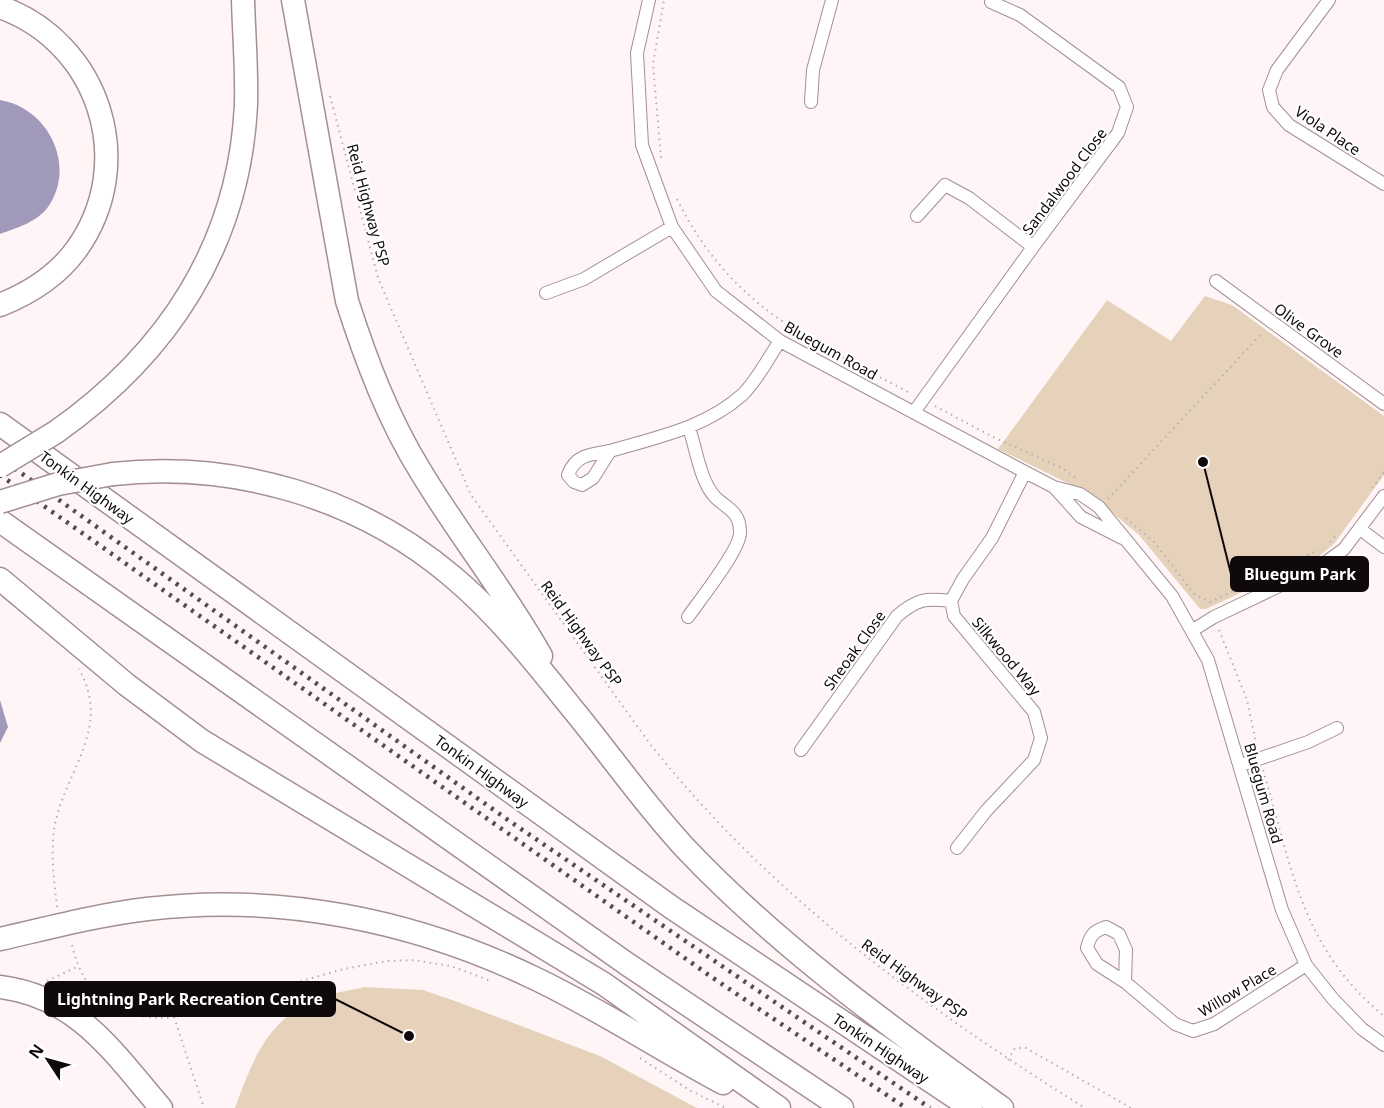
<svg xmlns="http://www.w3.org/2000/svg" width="1384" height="1108" font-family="'Noto Sans',sans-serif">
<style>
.green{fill:#e6d2ba}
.water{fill:#a099ba}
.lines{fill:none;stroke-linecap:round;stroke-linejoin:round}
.minor-casing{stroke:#a48f93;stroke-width:14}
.motorway-casing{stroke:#a48f93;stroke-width:25}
.path{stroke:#b7aeb0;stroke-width:2;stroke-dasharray:1.5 4.5;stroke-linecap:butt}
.minor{stroke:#fff;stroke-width:12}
.motorway{stroke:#fff;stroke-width:22}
.rail{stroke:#544c4e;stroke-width:4.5;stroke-dasharray:3 6;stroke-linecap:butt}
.motorway-bridge-casing{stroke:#a48f93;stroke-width:25;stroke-linecap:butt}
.motorway-bridge{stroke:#fff;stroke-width:22}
.labels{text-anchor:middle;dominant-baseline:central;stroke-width:4.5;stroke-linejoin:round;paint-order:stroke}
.street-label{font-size:15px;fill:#10090b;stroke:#fff}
.leader{fill:none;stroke:#10090b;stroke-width:2}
.callout-dot{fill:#10090b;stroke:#fff;stroke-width:2}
.callout{fill:#10090b;stroke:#10090b;stroke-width:2}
.callout-label{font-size:16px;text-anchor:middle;font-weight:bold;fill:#fff}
</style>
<rect width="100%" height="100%" fill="#fff5f7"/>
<!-- green -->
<path class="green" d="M1205 296 1232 305 1384 416V475L1334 544 1318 557 1206 609H1200L1139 535 1090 494 998 449 1107 300 1171 341Z
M364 987 423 990 455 1001 600 1056 697 1108H235C253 1059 267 1019 319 998 333 992 350 991 364 987Z"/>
<!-- water -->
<path class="water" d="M0 100C48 108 77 165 48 207 37 222 17 228 0 234Z
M0 700 8 727 0 743Z"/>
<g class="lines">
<!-- minor casing -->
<g class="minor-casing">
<path id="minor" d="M649 0 637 53 642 145 672 227 716 291 780 341 1025 472 1054 487 1080 494 1099 507 1172 596 1208 660 1282 910 1306 965 1333 999 1362 1029 1384 1045
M1329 0 1277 70 1269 90 1273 107 1289 125 1384 184
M811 102 813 70 832 0
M917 216 945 185 969 198 1033 247
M1216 281 1384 404
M546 293 584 279 672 227
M914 412 1033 247 1118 133 1127 107 1119 87 1020 15 991 2
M610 451C591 454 575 455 568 475L574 482 582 485 593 478 610 451C657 437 705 428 742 395 757 381 768 358 780 341
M1054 487 1081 517 1122 538
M1360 529 1384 547
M688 617C699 601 741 549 740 532 740 511 727 509 715 497 700 481 696 448 689 428
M1193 630 1214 617 1319 567 1344 549 1384 496
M801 750 897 616C917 599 925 598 951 601
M1241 765 1308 742 1337 728
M957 848 986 811 1034 760 1041 738 1034 712 954 616 951 601 963 579 992 538 1025 472
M1125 982 1126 950 1119 934 1106 927C1094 931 1090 935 1087 948L1097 964 1125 982 1175 1024 1193 1031 1214 1024 1306 965"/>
</g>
<!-- motorway casing -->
<g class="motorway-casing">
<path id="motorway" d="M293 0 347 301C366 360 388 419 421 472 459 535 505 592 541 656
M0 7C99 42 139 163 76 250 57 276 30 293 0 305
M0 424 671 907 971 1108
M56 432C168 353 239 245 246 105 247 70 244 35 243 0
M113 474C235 461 359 497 453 577 497 614 535 662 571 707 610 754 644 804 686 849 780 948 892 1028 1002 1108
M0 521 627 964 842 1108
M0 579 127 685 202 741 604 984 779 1108
M0 939C49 928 97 915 147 909 278 893 413 920 532 977 598 1008 659 1049 723 1083
M0 987C78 997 113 1052 161 1108"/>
</g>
<!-- path -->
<path class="path" d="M330 96 378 278 471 495 650 744C771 896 922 1006 1085 1108
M661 158 653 64 664 0
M677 199C731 308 810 340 912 394
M935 406 993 437 1062 468 1077 479
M1372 488 1384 472
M1108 499 1263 332
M1126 518 1155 543 1194 594 1210 602 1318 550
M1330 542 1338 533
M1219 630 1247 700 1257 747
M1263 770C1292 867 1301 948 1384 1016
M57 907C54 880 50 851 55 824 66 770 112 728 79 669
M72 945C84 998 120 1022 174 1017L344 969 387 961 412 960 451 966 491 981
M47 981 77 967
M174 1017 204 1108
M640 1058 691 1091 726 1108
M1008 1060 1015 1048H1026L1131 1108"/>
<!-- minor -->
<use href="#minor" class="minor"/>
<!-- motorway -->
<use href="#motorway" class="motorway"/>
<!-- rail -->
<path class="rail" d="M0 458 508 820 930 1108
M0 475 713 978 906 1108"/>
<!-- motorway-bridge casing -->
<g class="motorway-bridge-casing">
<path id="motorway-bridge" d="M0 466 56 432
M0 502 58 484 113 474"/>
</g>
<!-- motorway-bridge -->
<use href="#motorway-bridge" class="motorway-bridge"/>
</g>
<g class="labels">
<!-- street labels -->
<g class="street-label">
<text transform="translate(1328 130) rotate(34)">Viola Place</text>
<text transform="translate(1064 181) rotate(-53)">Sandalwood Close</text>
<text transform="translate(369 205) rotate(75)">Reid Highway PSP</text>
<text transform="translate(1309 330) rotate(36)">Olive Grove</text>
<text transform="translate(831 350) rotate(29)">Bluegum Road</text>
<text transform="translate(87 487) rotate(36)">Tonkin Highway</text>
<text transform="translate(582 633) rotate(54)">Reid Highway PSP</text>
<text transform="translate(854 650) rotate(-54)">Sheoak Close</text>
<text transform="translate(1007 656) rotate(50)">Silkwood Way</text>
<text transform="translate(482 771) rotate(36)">Tonkin Highway</text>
<text transform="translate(1264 793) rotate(74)">Bluegum Road</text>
<text transform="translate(915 979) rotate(36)">Reid Highway PSP</text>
<text transform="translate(1237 990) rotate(-31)">Willow Place</text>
<text transform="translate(881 1048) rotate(34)">Tonkin Highway</text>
</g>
</g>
<!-- callouts -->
<path class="leader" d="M1203 462L1231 574M409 1036L335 999"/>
<g class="callout-dot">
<circle cx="1203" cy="462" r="6"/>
<circle cx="409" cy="1036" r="6"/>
</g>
<g class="callout">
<rect x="1231" y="557" width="137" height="34" rx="6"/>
<rect x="45" y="982" width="290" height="34" rx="6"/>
</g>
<g class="callout-label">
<text x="1300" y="580">Bluegum Park</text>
<text x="190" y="1005">Lightning Park Recreation Centre</text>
</g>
<!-- north arrow -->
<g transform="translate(48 1060) rotate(306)" stroke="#ffffff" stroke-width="4.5" paint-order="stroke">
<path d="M0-4.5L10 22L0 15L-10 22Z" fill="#10090b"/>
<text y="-9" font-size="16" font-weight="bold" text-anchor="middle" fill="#10090b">N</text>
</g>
</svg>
